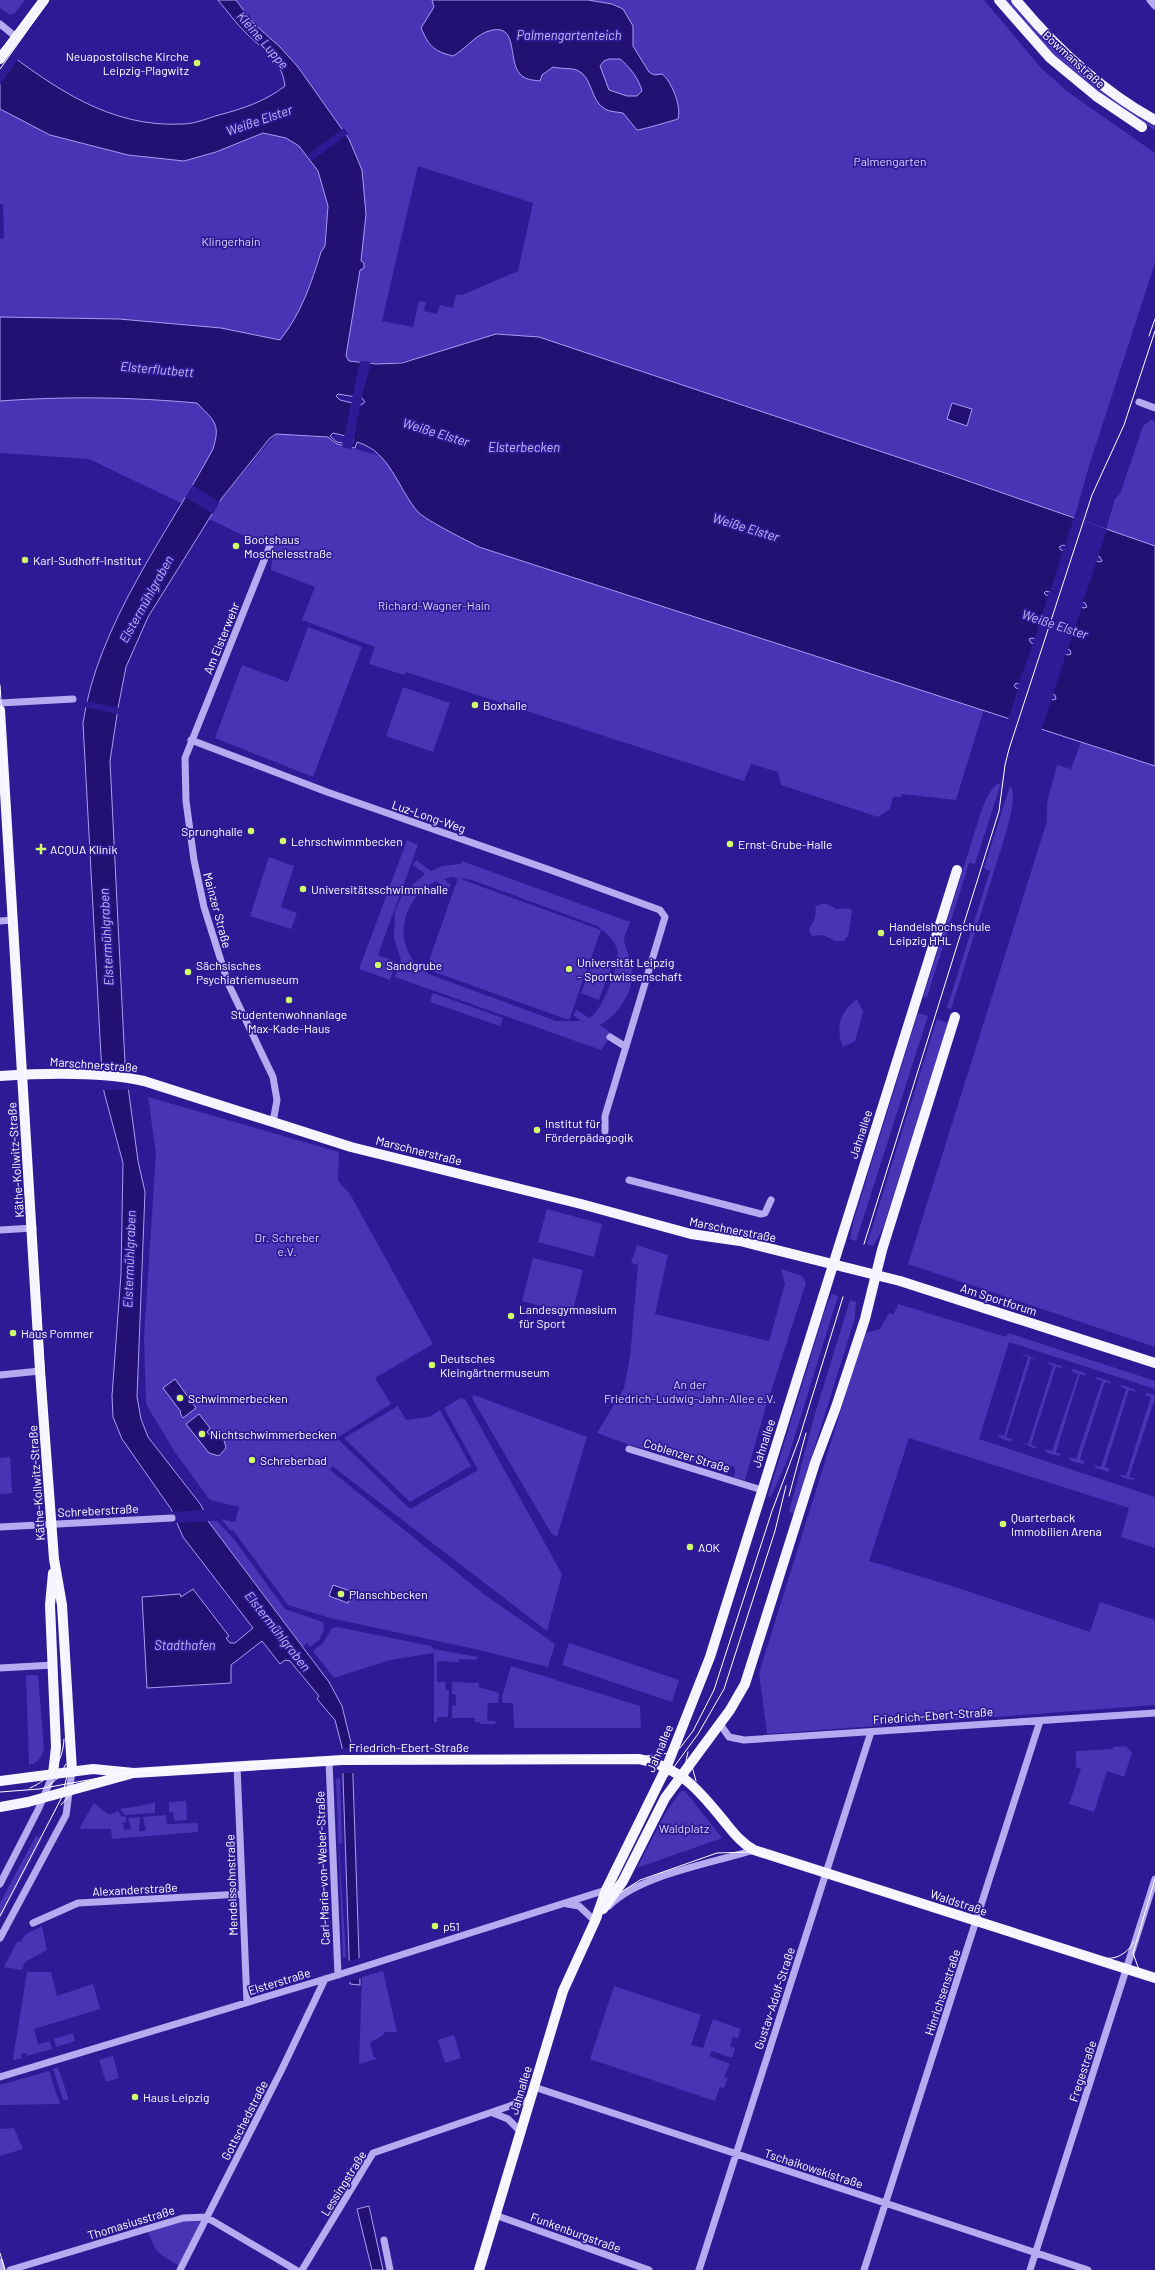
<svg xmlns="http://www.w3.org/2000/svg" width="1155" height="2270" font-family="Barlow,sans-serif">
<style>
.green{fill:#4834b5;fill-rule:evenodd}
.water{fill:#221172;stroke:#aa9ef2;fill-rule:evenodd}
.pier{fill:#2e1a94}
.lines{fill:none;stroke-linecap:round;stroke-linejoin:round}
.minor{stroke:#b5abf0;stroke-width:7}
.major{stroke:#f6f4ff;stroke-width:10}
.tram{stroke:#fff;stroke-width:1}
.poi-dot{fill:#d1ff6a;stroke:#2e1a94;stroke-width:1.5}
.labels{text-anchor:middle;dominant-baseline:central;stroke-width:3.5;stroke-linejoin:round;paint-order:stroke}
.poi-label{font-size:12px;fill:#fff;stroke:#2e1a94;text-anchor:start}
.street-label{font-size:12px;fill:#fff;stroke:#2e1a94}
.park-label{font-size:12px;fill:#d8d2fb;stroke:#2e1a94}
.water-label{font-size:13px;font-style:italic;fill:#c1b8f6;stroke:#2e1a94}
</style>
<rect width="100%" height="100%" fill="#2e1a94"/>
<!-- green -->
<path class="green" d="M0 0H25L15 13 10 15 0 8Z
M236 0H984L1041 68 1068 92 1155 153V263L1089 466 1074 519 948 474 424 358 384 364 349 361 346 356 360 270 364 268V263L361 261 366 214 362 170 349 139 298 67 280 47 253 23ZM418 166 533 203 518 271 462 295 456 294 453 308 440 305 437 314 424 311 426 302 419 301 413 327 382 321Z
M1004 0H1009C1052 51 1097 93 1155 126V130L1112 103 1048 50Z
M0 109 50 135 128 155 184 161 216 152 263 133 286 138 299 146 319 171 328 206 325 246 321 252C311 284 301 314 280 340L221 328 119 319 0 317V239L4 238 3 204H0Z
M63 397 142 398 197 403C203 409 211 416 216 423 225 440 192 489 183 504L89 459 0 453V401Z
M1151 420 1155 421V546L1106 530 1115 499 1120 494 1143 426Z
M276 434 328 437 337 444 381 456 479 547 984 709 956 800 902 794 901 797H893L890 809 878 817 781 785 778 772 751 764 744 781 406 672 404 675 369 664 375 647 302 620 315 587 271 570 273 550 209 519 222 498Z
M308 627 362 647 313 777 215 738 242 665 288 682Z
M403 687 450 703 433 752 386 736Z
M1081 742 1155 766V1347L908 1264 1047 821V803L1057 765 1071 769Z
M1001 783 975 864 969 863 927 997 923 998 980 815C984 806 990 784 1001 783Z
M1010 786C1018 795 1008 825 1005 836L951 1009 947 1008 990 871 984 868Z
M407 840 418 845 378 955 396 962 390 980 359 969Z
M269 857 294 866 281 907 297 913 291 929 250 916Z
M416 860 431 871 442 866 461 864 462 861 630 922C629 927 624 935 624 940 625 949 631 958 632 967 635 990 619 1014 600 1025L612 1034 601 1050 395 977 401 960 394 938 395 911 403 893 425 874 413 865ZM452 877 472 880 597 926C605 932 614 939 617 949 621 963 602 1013 589 1018L577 1010 573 1015 581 1021H556L431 975C391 954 397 901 436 881L448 889 451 885 444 879Z
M458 878 601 930 569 1020 426 969Z
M824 903 837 909 848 908 852 910 848 936 844 941H835L823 935 812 936C805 927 814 925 815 916 816 912 815 909 816 906Z
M593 961 611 967 599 1000 581 993Z
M433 993 503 1018 500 1026 430 1002Z
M857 999 863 1012 855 1041 843 1047C835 1027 840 1012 857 999Z
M918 1013 928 1016 856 1241 850 1239 853 1223Z
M937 1019 948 1023 883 1228 873 1246 867 1244Z
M148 1097 339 1152 338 1181 350 1194 433 1344 375 1378 391 1404 337 1438 410 1509 478 1470 444 1408 461 1398 465 1399 562 1574 547 1631 332 1466 330 1470 485 1595 555 1644 548 1667 479 1650 330 1618 288 1605 233 1530 231 1531 221 1519 235 1522 239 1507 210 1500 174 1451 146 1404 144 1337 156 1153Z
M547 1209 602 1224 594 1257 538 1242Z
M637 1245 668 1255 655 1314 769 1341 785 1284 781 1269 802 1276 806 1283 764 1413 745 1480 734 1478 735 1467 697 1457 695 1462 627 1444 597 1433 624 1388 630 1357 638 1265 631 1263Z
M533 1258 583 1270 572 1314 522 1301Z
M832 1294 838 1296 788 1458 771 1497 768 1496 825 1310Z
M850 1300 856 1302 855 1318 794 1513 789 1512 814 1417Z
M898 1304 1006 1337 1008 1333 1155 1381V1389L1009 1342 979 1439 1155 1497V1548L1121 1537 1129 1508 909 1438 869 1561 952 1586 1090 1632 1100 1602 1155 1620V1705L767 1734 759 1673 865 1333 880 1329 889 1313 894 1314Z
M1024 1354 1038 1360 1031 1358 1006 1437 1013 1440C1009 1442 999 1439 997 1434L1004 1436 1028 1357 1022 1355Z
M1049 1362 1061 1366 1063 1368 1056 1367 1031 1445 1037 1447 1035 1449 1021 1442 1028 1444 1053 1366 1047 1363Z
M1073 1369 1085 1373 1086 1376 1080 1374 1056 1452 1061 1454 1059 1456 1047 1453 1045 1449 1052 1451 1078 1374 1071 1371Z
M1097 1377 1109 1381 1112 1384 1105 1382 1080 1459 1085 1462 1083 1464 1071 1461 1069 1457 1076 1459 1102 1381 1095 1379Z
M1122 1385 1134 1389 1137 1392 1129 1390 1105 1467 1110 1469 1108 1472 1096 1468 1094 1465 1101 1467 1126 1389 1120 1386Z
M1148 1393 1155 1395V1398L1129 1477 1136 1479C1132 1481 1122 1478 1119 1474L1126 1476 1151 1397 1144 1395Z
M474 1395 587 1437 557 1537 551 1533 473 1400 472 1397Z
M398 1406 406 1420 429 1417 440 1410 471 1466 410 1502 344 1438Z
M10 1457 12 1493 0 1494V1458Z
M208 1521H217L233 1538 285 1609 323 1622 324 1630 319 1640 310 1647 307 1643 303 1647Z
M337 1627 431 1646 434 1649 478 1657 476 1660 459 1659V1662L437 1661V1682H445L446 1690H449L448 1717H437V1722H434V1653L390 1660 334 1678 313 1651 323 1643 332 1628Z
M569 1643 679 1680 672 1702 562 1665Z
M511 1666 640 1706 641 1728H514L513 1703H502V1697Z
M26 1675H38L44 1750C41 1757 38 1763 29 1765Z
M452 1682 479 1683V1687L499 1693 498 1703H488L487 1721H496L495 1724H480V1722H475V1718H452V1706L456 1705V1695L452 1694Z
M1126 1746 1132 1753 1124 1777 1107 1771 1094 1812 1069 1804 1081 1769 1076 1767V1751L1113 1749V1747Z
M340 1778 342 1843 339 1844 346 1957 343 1958 336 1779Z
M681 1791H685L722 1838 637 1868 666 1812Z
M186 1801 187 1820 174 1821 173 1812H169V1802Z
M94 1803 109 1815 118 1811 121 1816 126 1817V1822L123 1823 124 1830 131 1829 128 1818 140 1817 139 1831H146L143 1817 166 1815 167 1824 198 1823V1832L112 1839 111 1829H79Z
M155 1803V1813L125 1815 120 1809Z
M36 1836 42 1839 0 1919V1903Z
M42 1926 47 1950 25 1962 22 1970 4 1967 17 1942H20L25 1935Z
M383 1971 397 2032H385C381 2039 374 2038 370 2044L374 2057 377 2059 359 2064 362 1977Z
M27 1972H51L57 1996 93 1984 100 2009 34 2029 38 2044 50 2041 52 2049 27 2056 26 2053 21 2054 22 2058 14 2060 13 2058Z
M614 1986 701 2015 691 2045 703 2048 713 2019 741 2029 738 2038 733 2037 730 2046 735 2048 732 2058 712 2051 709 2056 730 2064 724 2077 728 2078 724 2088 720 2087 715 2101 590 2059Z
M73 2033 75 2041 56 2047 54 2039Z
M454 2035 461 2058 445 2063 438 2040Z
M113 2056 119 2078 106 2082 99 2060Z
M58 2067 69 2100H63L53 2069Z
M49 2071 60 2104 0 2105V2085Z
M14 2128 23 2149 0 2156V2129Z
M206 2217 182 2267C158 2254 156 2254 147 2229L183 2218Z"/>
<!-- water -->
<path class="water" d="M218 0H236L253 23 280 47 298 67 349 139 362 170 366 214 361 261 364 263V268L360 270 346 356 349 361 376 364 402 363 496 334 539 337 948 474 1155 546V766L479 547C466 540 427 521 418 512 397 488 391 452 357 442L355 448 337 444 328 437 276 434 270 438 222 498 148 617 126 667 118 708 110 761 125 1064 138 1161 145 1192 137 1397 141 1419 148 1437 201 1505 208 1521 329 1682 342 1706 352 1747 360 1985 350 1984 342 1747 335 1720 317 1699 319 1696 290 1661 285 1660 280 1664 262 1641 231 1665V1683L147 1688 142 1597 180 1594 181 1597 193 1589 229 1636 226 1638 230 1643H235L253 1628 183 1537 171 1509 122 1439 113 1417 112 1396 121 1274 123 1163 104 1092 101 1056 83 723C97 626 167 534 213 449 221 423 214 421 197 403 131 397 66 396 0 401V317L119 319 221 328 280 340C301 314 311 284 321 252L325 246 328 206 318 171 299 146 286 138 263 133 216 152 184 161 128 155 50 135 0 109V47C55 88 110 128 183 124 195 124 208 118 219 115 242 109 266 101 285 86 282 60 264 51 246 33 236 23 227 11 218 0ZM338 394 362 398 365 402 361 405 340 400 336 396ZM333 433 354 438 352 445 337 442 330 436ZM1063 545 1100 557 1102 561 1099 562 1061 550 1059 547ZM1046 591 1085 603 1087 607 1084 608 1046 595 1044 593ZM1032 638 1070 650 1071 654 1068 655 1031 643 1029 639ZM1016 683 1055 695 1056 699 1053 700 1016 688 1014 686Z
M432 0H588L612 4 623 9 633 26V46L649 72 654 75 662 74C671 80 682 107 678 119 675 120 641 130 637 130L623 113C618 112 610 112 605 109 590 101 593 77 577 70 572 68 560 69 553 67L542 75 540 81C533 80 525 80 520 74 507 61 520 19 486 32 474 37 464 50 453 56 433 51 429 46 421 28L434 7ZM609 59H620C629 66 639 79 642 91L637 96H627L609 90 600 66 604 61Z
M952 403 972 409 967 426 947 419Z
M175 1379 196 1408 183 1418 180 1413 181 1412 163 1388Z
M199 1414 210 1428 207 1432 211 1437 217 1436 224 1440 226 1448 219 1456 209 1453 186 1424Z
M333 1585 353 1592 348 1603 329 1596Z
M369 2206 383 2270H372L357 2209Z"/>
<!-- pier -->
<path class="pier" d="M0 45 19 58 0 85Z
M344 128 348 134 311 161 307 155Z
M360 361 371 362 361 400 352 398Z
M352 400 361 402 352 449 342 447 343 441 351 443 352 439 344 437 346 428 351 429 346 428Z
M192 485 220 502 213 514 185 497Z
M1074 517 1107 529 1098 557 1099 559 1063 547 1065 546Z
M1062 548 1099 560 1097 561 1083 602 1084 605 1048 593 1050 592 1063 550Z
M1047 594 1084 606 1082 607 1068 649 1069 652 1032 640 1035 638 1048 596Z
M1032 641 1069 653 1066 654 1053 695 1054 697 1018 685 1033 643Z
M1017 686 1054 698 1052 699 1041 731 1008 720 1018 689Z
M85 701 119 708 118 714 84 707Z
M100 1063 128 1065 129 1090H102Z
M206 1510 210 1521 175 1523 171 1512Z
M353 1748 354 1773H342L341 1749Z
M360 1958 361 1978 349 1982 348 1961Z"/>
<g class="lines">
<!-- minor -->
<path class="minor" d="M1150 0 1155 6
M0 24 16 37
M1139 402 1155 408
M271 543 185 758 186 801 194 860 204 907 228 983 273 1077 277 1100 273 1122
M0 703 73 699
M191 740 327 792 553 871 660 910 665 917 605 1116V1131
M0 921 13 920
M610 1037 626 1047
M629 1180 761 1214 765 1213 771 1200
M0 1230 33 1228
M0 1375 40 1371
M629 1449 762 1490
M0 1527 172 1518
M0 1668 53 1665
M720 1724 729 1737 744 1740 1155 1713
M329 1761 338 1975
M237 1766 247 2002
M0 1884 39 1808 53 1774
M567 1904 579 1906 595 1921 598 1918
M609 1906C639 1875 713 1863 754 1850
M33 1923 78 1903 242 1894
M0 1938 66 1815 72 1771
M0 2077 325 1979 606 1890
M534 2087 1088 2270
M493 2113 508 2119 521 2132
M495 2215 649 2270
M384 2240 390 2270
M0 2262 2 2270
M10 2270 183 2218 206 2217 296 2270
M180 2270 281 2071 325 1979
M302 2270 373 2153 530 2099
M699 2270 871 1732
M864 2270 1040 1721
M1030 2270 1155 1879"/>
<!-- major -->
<path class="major" d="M999 0 1050 58 1096 96 1142 127
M1016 0C1056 48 1100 90 1155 120
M0 59 44 0
M0 710 40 1371 54 1559 62 1605 72 1771
M0 1076C44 1073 100 1071 144 1081L351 1147 581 1204 691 1234 740 1241 900 1281 1155 1363
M53 1774 56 1747 50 1605 53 1573
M0 1781 93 1769 134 1773 342 1760 639 1759C680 1767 699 1790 724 1821 733 1832 741 1843 754 1850L1155 1978
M0 1807 28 1802 130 1774
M603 1909 623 1881 665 1798 730 1710 745 1684 815 1463 836 1407 865 1319 882 1250 955 1017
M479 2270 563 1991 595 1921 606 1890 667 1766 710 1657 957 870"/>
<!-- tram -->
<path class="tram" d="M0 51 40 0
M0 69 49 0
M1149 336 1155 319
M0 685 69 1754 67 1776 62 1797 0 1916
M864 1244 999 811 1005 765 1009 749 1092 495 1124 425 1155 331
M789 1496 806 1433
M688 1752C686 1761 684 1767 688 1776 695 1795 736 1842 754 1852L1155 1980
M693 1754 691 1763 696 1781
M635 1761C659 1763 682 1777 699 1794
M48 1786 58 1778 66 1764
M30 1788C51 1779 63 1762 64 1739
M0 1792 39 1789 137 1771 341 1757H638L670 1753 680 1748 693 1731 714 1690 772 1511 799 1439 843 1297
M61 1805 72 1793 90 1783
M608 1894 624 1880
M601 1913 615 1896 640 1880 717 1853 751 1852
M1097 1957C1114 1961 1125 1956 1134 1942
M1147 1977 1138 1967 1133 1953 1155 1879
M0 2253 5 2270
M477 2270 561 1991 596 1913 655 1793 698 1734 724 1689 775 1531 786 1486"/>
</g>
<!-- markers -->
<g class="poi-dot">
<circle cx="197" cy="63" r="4"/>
<circle cx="236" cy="546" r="4"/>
<circle cx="25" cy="560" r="4"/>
<circle cx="475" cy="705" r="4"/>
<circle cx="251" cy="831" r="4"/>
<circle cx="283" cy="841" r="4"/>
<circle cx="730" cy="844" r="4"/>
<path d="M39 843h4v4h4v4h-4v4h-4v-4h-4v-4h4z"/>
<circle cx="303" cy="889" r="4"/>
<circle cx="881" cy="933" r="4"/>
<circle cx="378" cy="965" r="4"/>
<circle cx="569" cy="969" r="4"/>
<circle cx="188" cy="972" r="4"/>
<circle cx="289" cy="1000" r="4"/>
<circle cx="537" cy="1130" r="4"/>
<circle cx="511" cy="1316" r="4"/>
<circle cx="13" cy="1333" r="4"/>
<circle cx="432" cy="1365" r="4"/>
<circle cx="180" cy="1398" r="4"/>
<circle cx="202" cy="1434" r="4"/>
<circle cx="252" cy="1460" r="4"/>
<circle cx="1003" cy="1524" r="4"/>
<circle cx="690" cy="1547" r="4"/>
<circle cx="341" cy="1594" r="4"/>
<circle cx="435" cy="1926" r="4"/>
<circle cx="135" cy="2097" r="4"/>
</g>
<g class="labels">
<!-- poi labels -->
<g class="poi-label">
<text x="189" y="56" text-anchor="end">Neuapostolische Kirche<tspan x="189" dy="14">Leipzig-Plagwitz</tspan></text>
<text x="244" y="539">Bootshaus<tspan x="244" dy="14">Moschelesstraße</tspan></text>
<text x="33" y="560">Karl-Sudhoff-Institut</text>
<text x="483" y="705">Boxhalle</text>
<text x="243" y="831" text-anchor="end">Sprunghalle</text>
<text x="291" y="841">Lehrschwimmbecken</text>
<text x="738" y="844">Ernst-Grube-Halle</text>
<text x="50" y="849">ACQUA Klinik</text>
<text x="311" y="889">Universitätsschwimmhalle</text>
<text x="889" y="926">Handelshochschule<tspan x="889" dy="14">Leipzig HHL</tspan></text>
<text x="577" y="962">Universität Leipzig<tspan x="577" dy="14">- Sportwissenschaft</tspan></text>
<text x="196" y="965">Sächsisches<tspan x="196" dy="14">Psychiatriemuseum</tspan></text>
<text x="386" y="965">Sandgrube</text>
<text x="289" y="1014" text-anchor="middle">Studentenwohnanlage<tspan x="289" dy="14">Max-Kade-Haus</tspan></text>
<text x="545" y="1123">Institut für<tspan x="545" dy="14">Förderpädagogik</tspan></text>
<text x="519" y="1309">Landesgymnasium<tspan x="519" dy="14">für Sport</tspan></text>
<text x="21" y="1333">Haus Pommer</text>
<text x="440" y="1358">Deutsches<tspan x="440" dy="14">Kleingärtnermuseum</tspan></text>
<text x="188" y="1398">Schwimmerbecken</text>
<text x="210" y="1434">Nichtschwimmerbecken</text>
<text x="260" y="1460">Schreberbad</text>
<text x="1011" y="1517">Quarterback<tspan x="1011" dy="14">Immobilien Arena</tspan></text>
<text x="698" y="1547">AOK</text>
<text x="349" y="1594">Planschbecken</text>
<text x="443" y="1926">p51</text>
<text x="143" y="2097">Haus Leipzig</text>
</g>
<!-- street labels -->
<g class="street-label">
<text transform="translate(1074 59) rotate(42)">Bowmanstraße</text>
<text transform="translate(221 638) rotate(-68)">Am Elsterwehr</text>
<text transform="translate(429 816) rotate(19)">Luz-Long-Weg</text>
<text transform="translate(218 910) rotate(75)">Mainzer Straße</text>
<text transform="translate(94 1064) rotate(4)">Marschnerstraße</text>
<text transform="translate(860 1134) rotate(-72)">Jahnallee</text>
<text transform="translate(419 1150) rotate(14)">Marschnerstraße</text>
<text transform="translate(15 1160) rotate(-94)">Käthe-Kollwitz-Straße</text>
<text transform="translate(733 1229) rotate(11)">Marschnerstraße</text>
<text transform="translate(999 1299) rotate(18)">Am Sportforum</text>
<text transform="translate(763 1443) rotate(-72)">Jahnallee</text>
<text transform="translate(687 1455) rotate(17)">Coblenzer Straße</text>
<text transform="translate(36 1483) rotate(-94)">Käthe-Kollwitz-Straße</text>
<text transform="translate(98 1510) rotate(-3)">Schreberstraße</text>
<text transform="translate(933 1715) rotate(-4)">Friedrich-Ebert-Straße</text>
<text x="409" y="1747">Friedrich-Ebert-Straße</text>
<text transform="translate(659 1748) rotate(-67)">Jahnallee</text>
<text transform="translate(322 1868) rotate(-92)">Carl-Maria-von-Weber-Straße</text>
<text transform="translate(231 1885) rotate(-92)">Mendelssohnstraße</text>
<text transform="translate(135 1889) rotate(-3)">Alexanderstraße</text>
<text transform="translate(959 1902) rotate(18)">Waldstraße</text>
<text transform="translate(279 1981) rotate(-17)">Elsterstraße</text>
<text transform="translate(942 1992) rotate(-72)">Hinrichsenstraße</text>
<text transform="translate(774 1998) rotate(-72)">Gustav-Adolf-Straße</text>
<text transform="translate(1082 2071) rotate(-72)">Fregestraße</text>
<text transform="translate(520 2090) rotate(-73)">Jahnallee</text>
<text transform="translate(244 2120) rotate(-63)">Gottschedstraße</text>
<text transform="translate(814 2168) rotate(18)">Tschaikowskistraße</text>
<text transform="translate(343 2183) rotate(-58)">Lessingstraße</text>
<text transform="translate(131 2222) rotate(-17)">Thomasiusstraße</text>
<text transform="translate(576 2232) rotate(20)">Funkenburgstraße</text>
</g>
<!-- park labels -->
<g class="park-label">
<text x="890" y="161">Palmengarten</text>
<text x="231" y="241">Klingerhain</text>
<text x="434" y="605">Richard-Wagner-Hain</text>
<text x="287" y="1237">Dr. Schreber<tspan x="287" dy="14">e.V.</tspan></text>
<text x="690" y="1384">An der<tspan x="690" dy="14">Friedrich-Ludwig-Jahn-Allee e.V.</tspan></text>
<text x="684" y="1828">Waldplatz</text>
</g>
<!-- water labels -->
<g class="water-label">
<text x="569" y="35">Palmengartenteich</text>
<text transform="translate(263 40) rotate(49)">Kleine Luppe</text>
<text transform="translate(259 120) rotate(-19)">Weiße Elster</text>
<text transform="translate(157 369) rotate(5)">Elsterflutbett</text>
<text transform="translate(436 432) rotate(17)">Weiße Elster</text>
<text x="524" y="447">Elsterbecken</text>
<text transform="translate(746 527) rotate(17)">Weiße Elster</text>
<text transform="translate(146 599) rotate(-61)">Elstermühlgraben</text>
<text transform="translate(1055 624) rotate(18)">Weiße Elster</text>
<text transform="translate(106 937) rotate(-93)">Elstermühlgraben</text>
<text transform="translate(129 1259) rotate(-88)">Elstermühlgraben</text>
<text transform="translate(278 1631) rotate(52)">Elstermühlgraben</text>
<text x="185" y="1645">Stadthafen</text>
</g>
</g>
</svg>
